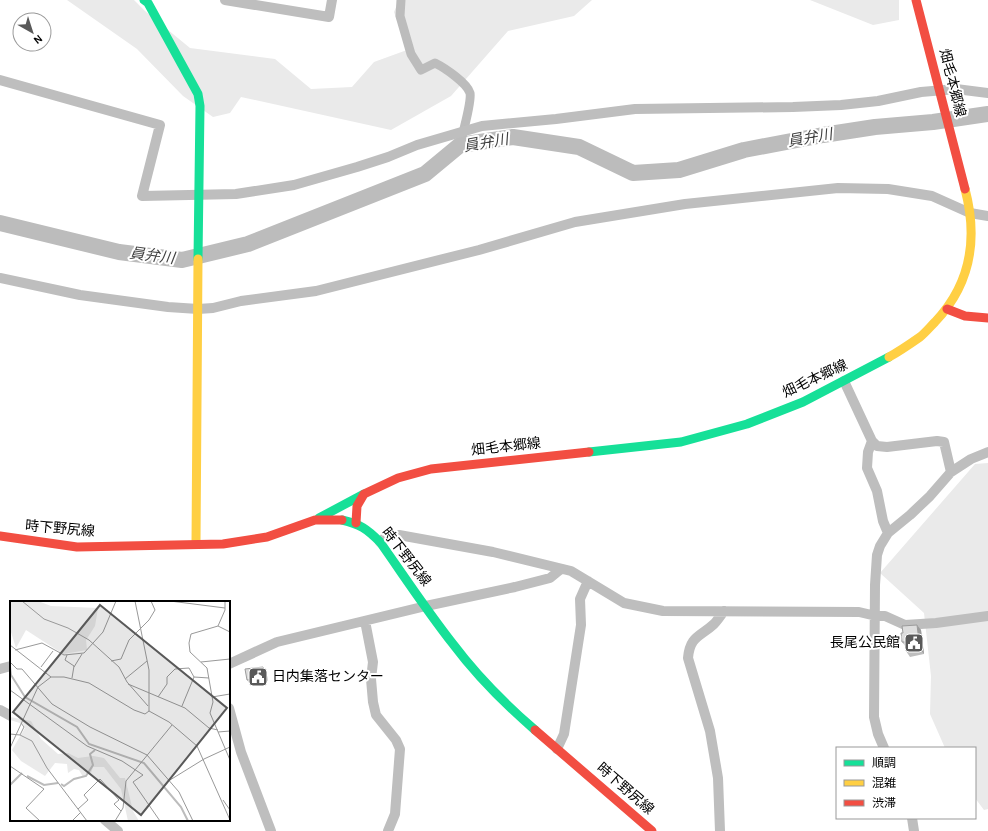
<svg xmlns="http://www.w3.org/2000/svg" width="988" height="831" font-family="'Alegreya Sans','Noto Sans JP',sans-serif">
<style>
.green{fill:#eaeaea}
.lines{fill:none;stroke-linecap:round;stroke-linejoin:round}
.canal{stroke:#bcbcbc;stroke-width:9}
.river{stroke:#bcbcbc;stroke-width:16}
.street{stroke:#bebebe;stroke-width:10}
.fast{stroke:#16e098;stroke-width:9}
.slow{stroke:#ffcf43;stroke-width:9}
.jam{stroke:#f24e42;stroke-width:9}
.wall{fill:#bebebe}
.shaded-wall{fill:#9b9b9b}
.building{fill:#ddd;stroke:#9b9b9b}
.labels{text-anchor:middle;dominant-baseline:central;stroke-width:4;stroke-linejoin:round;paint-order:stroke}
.street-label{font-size:14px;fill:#000;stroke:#fff}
.poi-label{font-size:14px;fill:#000;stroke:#fff;text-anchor:end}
.water-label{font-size:15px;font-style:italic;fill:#414141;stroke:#fff}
.inset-river{fill:none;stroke:#bcbcbc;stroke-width:2}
.inset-road{fill:none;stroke:#999;stroke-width:1}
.view{fill:#595959;fill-opacity:0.15;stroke:#595959;stroke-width:2}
.inset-edge{fill:none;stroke:#000;stroke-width:2}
</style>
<rect width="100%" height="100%" fill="#fff"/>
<!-- green -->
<path class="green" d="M67 0H134L145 11 190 48 275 59 311 89 352 87 374 62 407 50 394 12 399 0H592L574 16 508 31 451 96 391 130 241 97 230 113 213 117 183 96 137 49Z
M810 0H899V20L873 25Z
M988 463V809L984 810 975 798V748H945L930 714 931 676 924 613 880 573 975 464Z"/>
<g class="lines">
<!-- canal -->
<path class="canal" d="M401 0 400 16 411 54 421 70 435 63C445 68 467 83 470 93 472 102 462 135 460 145"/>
<!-- river -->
<path class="river" d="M0 223 119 252 182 260 248 244 425 174 460 145 513 137 579 147 633 173 679 170 744 150 823 135 875 127 933 122 988 114"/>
<!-- street -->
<path class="street" d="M225 0 329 17 332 0
M0 80 160 125 142 196 236 194 294 185 357 167 388 157 417 145 482 126 556 119 635 109 793 107 841 105 878 101 921 92 956 89 988 93
M0 278 80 295 168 307 198 309 213 308 241 301 316 291 479 250 575 222 685 204 838 188 888 189 932 196 970 213 988 216
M844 381 872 441 877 446 887 447 937 441 944 442 951 472
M872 441 868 452 867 468 877 491 883 521 888 533
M380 542 388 535H399L493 552 571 571 624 603 663 611 859 612 876 616H885L905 625 936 623 988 616
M365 621 373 662 371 679 373 702 376 715 396 740 400 749 395 814 388 831
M229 664 277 642 426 606 515 587 550 578 561 569
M0 669 11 666
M229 708 241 752 271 831
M0 710 11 716
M884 748 878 734 874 717 875 585 877 555 880 546 888 533 910 515 930 496 951 472 971 459 988 452
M557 749 564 734 581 625 580 599 588 581
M912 818 914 831
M105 820 118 831
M720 831 718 778 710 731 688 658C690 636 700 637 714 624 718 620 721 615 724 611"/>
<!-- fast -->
<path class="fast" d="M144 0 148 3 198 94 200 106 198 259
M589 452 681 442 747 424 803 402 889 357
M319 518 364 494
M342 520C360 524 367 529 380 542 404 576 427 611 453 644 477 676 505 704 535 730"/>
<!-- slow -->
<path class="slow" d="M889 357C900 351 910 344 920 337 925 333 930 327 935 322 971 284 978 238 965 189
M196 544 198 259"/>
<!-- jam -->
<path class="jam" d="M916 0 965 189
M947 309 965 316 988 318
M356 523 357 506 364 494 398 478 431 469 589 452
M0 536 77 547 223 544 267 537 315 520H342
M535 730 652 831"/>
</g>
<!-- wall -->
<path class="wall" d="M917 625 921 630 924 654 910 657 906 651V647L902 642 903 633Z
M266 670 268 681 250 684 247 680Z"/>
<!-- shaded-wall -->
<path class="shaded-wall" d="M917 625 921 630 924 654 920 649Z
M263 667 266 670 268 681 265 677Z"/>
<!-- building -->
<path class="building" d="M917 625 920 649 906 651 905 642H902L901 633H903L902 626Z
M263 667 265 677 247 680 245 669Z"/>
<!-- icons -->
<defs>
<g id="civic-square" transform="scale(1)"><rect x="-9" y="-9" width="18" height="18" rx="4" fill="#595959" stroke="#fff"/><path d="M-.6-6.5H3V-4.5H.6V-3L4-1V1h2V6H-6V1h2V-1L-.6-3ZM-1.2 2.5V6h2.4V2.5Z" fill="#fff"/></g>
</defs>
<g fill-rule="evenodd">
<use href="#civic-square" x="914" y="643"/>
<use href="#civic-square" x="258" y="677"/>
</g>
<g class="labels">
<!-- street labels -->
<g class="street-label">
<text transform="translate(952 83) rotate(76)">畑毛本郷線</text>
<text transform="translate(815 379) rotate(-25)">畑毛本郷線</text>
<text transform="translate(506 447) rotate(-6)">畑毛本郷線</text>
<text transform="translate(60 529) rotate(5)">時下野尻線</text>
<text transform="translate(406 557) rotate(52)">時下野尻線</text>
<text transform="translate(625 789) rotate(41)">時下野尻線</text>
</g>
<!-- poi labels -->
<g class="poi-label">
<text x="900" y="643">長尾公民館</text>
<text x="272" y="677" text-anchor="start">日内集落センター</text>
</g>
<!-- water labels -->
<g class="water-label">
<text transform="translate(810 138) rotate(-10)">員弁川</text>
<text transform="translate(486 143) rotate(-10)">員弁川</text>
<text transform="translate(152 256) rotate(7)">員弁川</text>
</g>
</g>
<!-- overview -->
<g transform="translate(10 601)">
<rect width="220" height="220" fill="#fff"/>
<path d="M0 0H28L41 5 88 7 85 25 76 39 77 49 53 53 16 29 6 47 0 28ZM0 116 21 120 31 138 48 153 58 152 68 157 83 155 94 157 110 177H115L123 210 129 220H118L111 188 94 166H83L81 172 73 176 69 169 64 168 58 172 57 163 45 162 35 175 11 160 2 149 15 127 13 123 0 119Z" fill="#eaeaea"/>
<path class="inset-river" d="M0 66 1 74 15 96 67 126 79 143 134 162 171 206 178 220M17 175 34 184 48 182M51 183 54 185 64 178 76 175 83 164 80 153 85 149M0 184 12 172"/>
<path class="inset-road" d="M12 0 34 18 58 27 79 39 109 66 117 81 138 105M125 0 139 69V110L159 121 187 145 220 219M160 0 215 7M215 0V9L208 25 181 33 179 42 180 51 197 67 203 101 200 112 220 159M208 25 220 31M0 44 41 76M5 49 32 42 54 54 74 52 93 31 106 0M57 54 55 59 64 65 62 77M101 60 111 58 119 39 139 19 145 9 141 0M0 61 7 68H12L42 103 80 126 137 154 169 191 183 220M191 61 220 58M31 66 43 50M64 66 72 53M184 76 199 77M115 78 137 60M118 83 175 107 199 127 208 129M0 89 77 145 112 160 133 174 123 181 150 220M148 96 157 83V76L165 68 179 67 184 76 172 105M202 96 220 93M208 131 220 130M0 133 10 134 22 140 37 167 77 220M10 134 14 126 11 122M0 147 28 86 41 76H54L79 82 124 109 135 113 139 110M194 158 220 146M0 165 34 188 16 207 30 220M160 179 194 158M213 199 220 209M68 208 78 199 74 194 90 178 109 199 104 203 111 210M62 220 71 211M105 220 113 207 116 180 162 124"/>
<path class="view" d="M90 4 217 107 131 214 3 111Z"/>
<rect width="220" height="220" class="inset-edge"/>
</g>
<!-- legend -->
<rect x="836" y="747" width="140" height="72" fill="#ffffff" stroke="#999999"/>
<rect x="844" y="760" width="20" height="6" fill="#16e098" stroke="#999999"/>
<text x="872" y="767" font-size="12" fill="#000000">順調</text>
<rect x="844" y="780" width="20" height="6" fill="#ffcf43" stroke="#999999"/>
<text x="872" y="787" font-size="12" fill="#000000">混雑</text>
<rect x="844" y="800" width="20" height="6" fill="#f24e42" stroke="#999999"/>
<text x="872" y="807" font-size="12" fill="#000000">渋滞</text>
<!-- north arrow -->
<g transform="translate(32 32) rotate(141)"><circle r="19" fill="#ffffff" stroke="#999999"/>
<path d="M0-3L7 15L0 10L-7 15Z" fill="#595959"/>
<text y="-6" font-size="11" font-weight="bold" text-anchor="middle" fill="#000000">N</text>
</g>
</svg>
